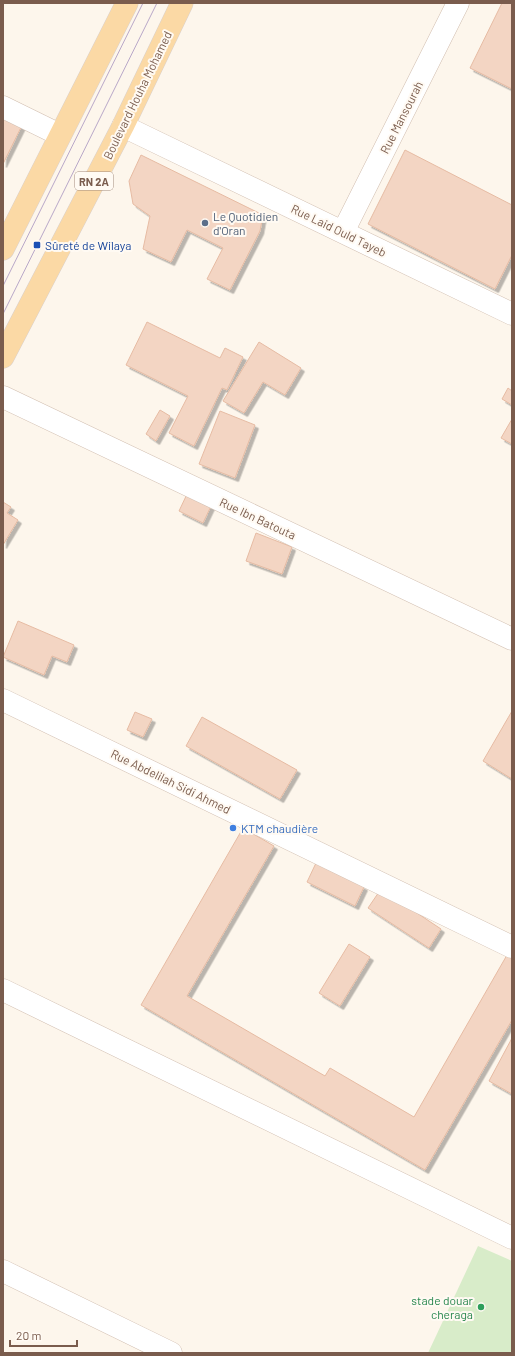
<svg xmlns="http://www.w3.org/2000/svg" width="515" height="1356" font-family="Barlow,sans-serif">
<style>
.green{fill:#d8ecc9}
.building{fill:#f3d5c3;stroke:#e6bba3;filter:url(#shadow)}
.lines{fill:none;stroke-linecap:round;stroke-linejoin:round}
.street-casing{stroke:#d1beb0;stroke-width:23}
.primary-casing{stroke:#dad1cd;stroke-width:23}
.street{stroke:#fff;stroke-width:22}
.primary{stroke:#fbd9a5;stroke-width:22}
.tram{stroke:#b9a8c9;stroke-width:1}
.service-dot{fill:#5c6f8a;stroke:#fffaf3;stroke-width:1.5}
.transit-dot{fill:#1a4fb4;stroke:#fffaf3;stroke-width:1.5}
.shop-dot{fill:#3f7fe0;stroke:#fffaf3;stroke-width:1.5}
.leisure-dot{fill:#2e9e5b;stroke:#fffaf3;stroke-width:1.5}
.labels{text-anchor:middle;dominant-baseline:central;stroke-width:4;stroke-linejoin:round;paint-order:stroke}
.shield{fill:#fffaf3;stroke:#a28b7f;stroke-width:1}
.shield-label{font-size:11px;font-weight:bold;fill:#7a5c4d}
.street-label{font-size:12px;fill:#7a5c4d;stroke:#fffaf3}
.service-label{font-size:12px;fill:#4e5e75;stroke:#fffaf3;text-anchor:start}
.transit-label{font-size:12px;fill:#164399;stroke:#fffaf3;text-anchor:start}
.shop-label{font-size:12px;fill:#366cbe;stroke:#fffaf3;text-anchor:start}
.leisure-label{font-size:12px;fill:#27864d;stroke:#fffaf3;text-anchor:end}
</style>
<defs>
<filter id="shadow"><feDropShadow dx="3.5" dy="3.5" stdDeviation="0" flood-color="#0004"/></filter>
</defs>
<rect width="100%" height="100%" fill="#fdf6ec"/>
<!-- green -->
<path class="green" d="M478 1246 512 1261V1353H428Z"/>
<!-- building -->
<path class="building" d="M502 3H512V89L470 68Z
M3 96 30 109 3 164Z
M405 150 512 205V255L495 289 368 224Z
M141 155 263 215 260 231 230 290 207 279 223 248 187 230 171 262 143 249 150 216 133 204 129 181Z
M147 322 220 358 225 348 243 357 227 390 222 388 194 446 169 433 188 396 126 365Z
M259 342 301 368 285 395 263 382 244 413 223 401Z
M508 388 512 391V405L502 399Z
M160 410 170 416 156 441 146 434Z
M220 411 255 425 235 478 199 464Z
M512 419V444L501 438Z
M188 492 212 504 203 523 179 511Z
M3 502 11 507 7 513 18 520 3 545Z
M256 533 292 547 282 574 246 561Z
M18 621 74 645 67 662 52 656 44 675 3 657Z
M512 711V779L483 761Z
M135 712 152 719 143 737 127 730Z
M202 717 297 770 280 799 186 746Z
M243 828 274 846 187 996 325 1076 330 1068 414 1117 507 955 512 958V1020L425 1170 141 1005Z
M316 863 364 887 355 906 307 882Z
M381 889 441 929 429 948 368 908Z
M349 944 370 957 340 1006 319 993Z
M512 1038V1094L489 1081Z"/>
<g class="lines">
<!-- street casing -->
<g class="street-casing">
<path id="street" d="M3 107 60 135
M123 126 512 314
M343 232 458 3
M3 397 512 639
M3 700 512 947
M3 990 512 1238
M3 1271 171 1353"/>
</g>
<!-- primary casing -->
<g class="primary-casing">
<path id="primary" d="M3 249 127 3
M3 357 123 126 182 3"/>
</g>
<!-- street -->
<use href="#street" class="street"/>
<!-- primary -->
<use href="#primary" class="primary"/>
<!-- tram -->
<path class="tram" d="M3 286 143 3
M3 314 157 3"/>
</g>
<!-- markers -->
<circle class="service-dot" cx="205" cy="223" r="4"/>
<rect class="transit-dot" x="33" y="241" width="8" height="8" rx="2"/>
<circle class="shop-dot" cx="233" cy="828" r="4"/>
<circle class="leisure-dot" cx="481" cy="1307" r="4"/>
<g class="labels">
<!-- shield labels -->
<rect class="shield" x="75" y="172" width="38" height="18" rx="3"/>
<g class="shield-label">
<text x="94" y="181">RN 2A</text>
</g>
<!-- street labels -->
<g class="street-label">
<text transform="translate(137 95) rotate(-64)">Boulevard Houha Mohamed</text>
<text transform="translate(401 117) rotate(-63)">Rue Mansourah</text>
<text transform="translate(339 230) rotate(26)">Rue Laid Ould Tayeb</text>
<text transform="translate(258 518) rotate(25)">Rue Ibn Batouta</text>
<text transform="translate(171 781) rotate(26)">Rue Abdelilah Sidi Ahmed</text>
</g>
<!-- service labels -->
<g class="service-label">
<text x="213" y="216">Le Quotidien<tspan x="213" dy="14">d'Oran</tspan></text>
</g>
<!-- transit labels -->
<g class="transit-label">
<text x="45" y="245">Sûreté de Wilaya</text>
</g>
<!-- shop labels -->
<g class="shop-label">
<text x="241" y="828">KTM chaudière</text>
</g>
<!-- leisure labels -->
<g class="leisure-label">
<text x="473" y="1300">stade douar<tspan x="473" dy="14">cheraga</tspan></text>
</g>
</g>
<!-- border -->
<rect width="515" height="1356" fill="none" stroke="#7a5c4d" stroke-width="8"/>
<!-- scale -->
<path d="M10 1340v6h67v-6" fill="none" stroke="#7a5c4d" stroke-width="2"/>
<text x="16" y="1340" font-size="12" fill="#7a5c4d" stroke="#fffaf3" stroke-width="3" paint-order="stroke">20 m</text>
</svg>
